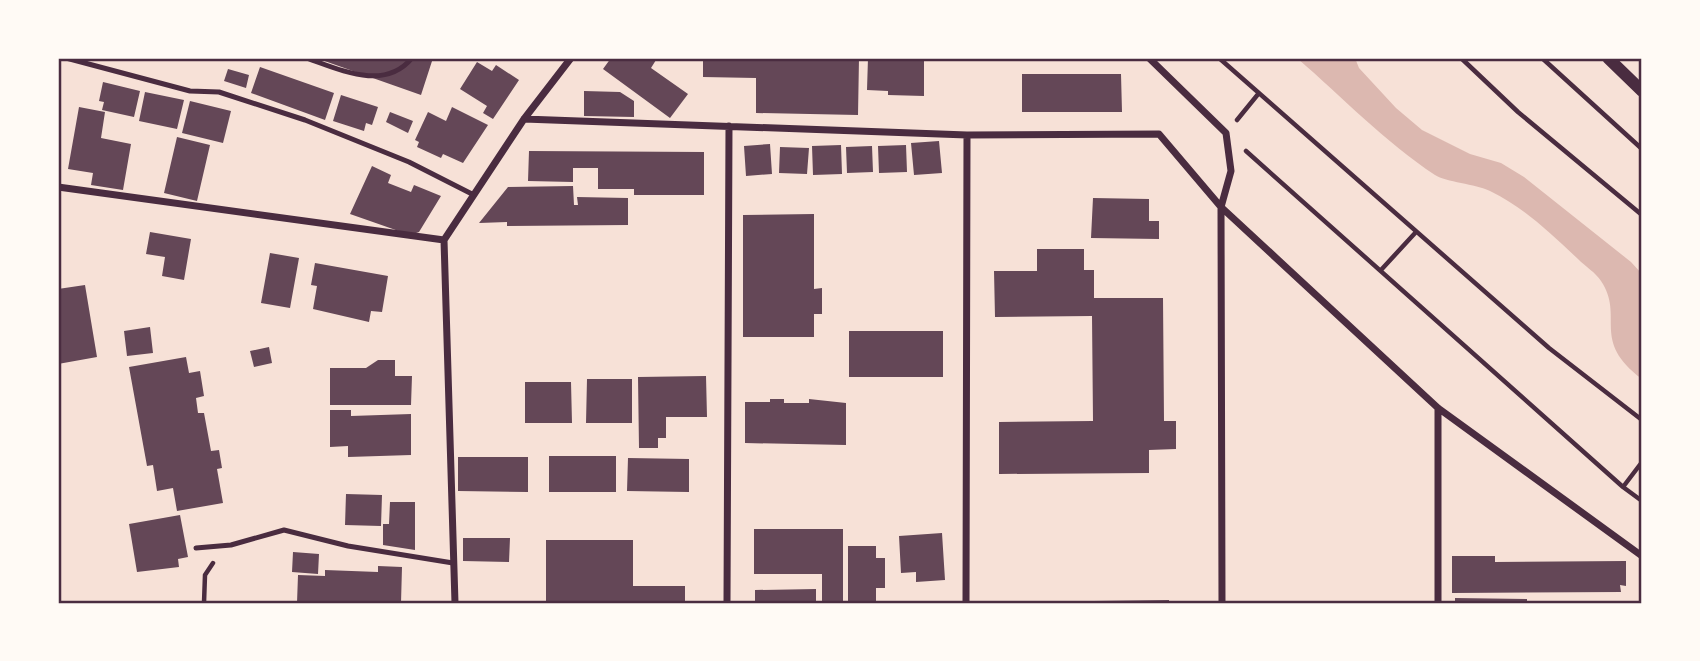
<svg xmlns="http://www.w3.org/2000/svg" width="1700" height="661" font-family="Georgia,serif">
<style>
.water{fill:#dcb8b0}
.building{fill:#644757}
.lines{fill:none;stroke-linecap:round;stroke-linejoin:round}
.path{stroke:#4a2c40;stroke-width:4.5}
.service{stroke:#4a2c40;stroke-width:5}
.minor{stroke:#4a2c40;stroke-width:7}
.tertiary{stroke:#4a2c40;stroke-width:12}
.neatline{fill:none;stroke:#4a2c40;stroke-width:2.5}
</style>
<rect width="100%" height="100%" fill="#f7e1d7"/>
<!-- water -->
<path class="water" d="M1297 58H1355L1359 68 1396 108 1422 130 1470 154 1501 163 1524 177 1631 262 1642 274V379C1590 340 1625 317 1601 281 1596 273 1585 266 1578 259 1550 233 1525 208 1490 191 1475 184 1446 182 1435 175 1385 142 1342 97 1297 58Z"/>
<!-- building -->
<path class="building" d="M316 58H433L421 95Z
M611 58H653L656 60 651 68 688 94 670 118 603 69Z
M703 58H859L858 115 756 113V78L703 77Z
M868 58H924V96L888 95V91L867 90Z
M477 62 492 71 496 65 519 80 493 119 483 113 487 106 460 89Z
M260 67 334 93 325 120 251 93Z
M228 69 249 75 246 88 224 81Z
M1022 74H1121L1122 112H1022Z
M103 82 140 91 134 117 102 110 104 102 99 101Z
M584 91 620 92 634 101V117L584 116Z
M145 92 184 100 177 129 139 121Z
M341 95 378 107 372 125 366 123 364 131 333 121Z
M190 101 231 111 223 143 182 133Z
M79 107 105 112 101 138 131 144 123 190 91 185 93 173 68 169Z
M452 107 488 125 463 163 443 154 441 158 417 147 419 142 415 140 428 112 446 121Z
M390 112 413 121 408 133 386 122Z
M177 137 210 145 197 201 164 193Z
M939 141 942 173 914 175 911 143Z
M770 144 772 174 746 176 744 146Z
M841 145 842 174 813 175 812 146Z
M906 145 907 172 879 173 878 146Z
M872 146 873 172 847 173 846 147Z
M780 147 809 148 807 174 779 173Z
M529 151 704 152V195H634V189H598V168H573V182L528 181Z
M372 166 391 175 388 183 411 192 414 185 441 196 419 232 410 235 350 214Z
M573 186 574 205H578L577 197 628 198V225L507 226V222L479 223 508 187Z
M1093 198 1149 199V221H1159V239L1091 238Z
M814 214V289L822 288V314H814V337H743V215Z
M150 232 191 239 184 280 162 276 165 257 146 254Z
M1037 249H1084V270H1094V298H1163L1164 421H1176V449L1149 450V473L999 474V422L1093 421 1092 316 995 317 994 271H1037Z
M270 253 299 258 290 308 261 303Z
M315 263 388 276 382 312 371 311 369 322 313 309 317 286 311 285Z
M85 285 97 357 58 364V289Z
M150 327 153 353 127 356 124 331Z
M849 331H943V377H849Z
M269 347 272 363 254 367 250 351Z
M186 357 189 373 200 371 204 396 196 398 198 413H204L211 451 219 450 222 468 217 469 223 503 177 511 173 488 157 491 153 465 147 466 129 367Z
M378 360H395V376H412L411 405H330V368H366Z
M706 376 707 417H666V438H658V448H639L638 377Z
M587 379H632V423H586Z
M525 382H571L572 423H525Z
M770 399H784V403H809V399L846 403V445L745 443V402H770Z
M330 410H351V416L411 414V455L348 457V446L330 447Z
M549 456H616V492H549Z
M458 457H528V492L458 491Z
M628 458 689 459V492L627 491Z
M346 494 382 495 381 526 345 525Z
M390 502H415V550L383 545V524H389Z
M180 515 188 557 178 559 179 567 137 572 129 524Z
M754 529H843V603H822V574H754Z
M942 533 945 580 916 582V572L901 573 899 536Z
M463 538H510L509 562 463 561Z
M546 540H633V586H685V603H546Z
M848 546H876V558H885V588H876V603H848Z
M293 552 319 554 318 574 292 572Z
M1452 556H1495V562L1626 561V586L1620 585 1621 592 1452 593Z
M378 566 402 567 401 603H297L298 575 325 576V570L378 572Z
M816 589V603H755V590Z
M1455 598 1527 599V603H1455Z
M1169 600V603H1094V601Z"/>
<g class="lines">
<!-- path -->
<path class="path" d="M1219 58 1549 348 1642 420
M1461 58 1518 112 1642 215
M1542 58 1642 149
M1237 120 1259 93
M1246 151 1623 487 1642 501
M1381 270 1416 232
M1623 487 1642 462
M204 603 205 575 213 563"/>
<!-- service -->
<path class="service" d="M66 58 190 91 219 92 305 120 409 162 472 194
M306 58C339 69 384 92 412 58
M196 548 231 545 284 530 348 546 453 563"/>
<!-- minor -->
<path class="minor" d="M1149 58 1226 133 1231 171 1221 207 1438 408 1642 556
M524 119 967 135 1159 134 1221 207 1222 603
M58 187 444 240
M1438 408V603
M455 603 444 240 524 119 571 58
M727 603 729 126
M966 603 967 135"/>
<!-- tertiary -->
<path class="tertiary" d="M1608 58 1642 91"/>
</g>
<!-- border -->
<rect width="1700" height="661" fill="none" stroke="#fffaf5" stroke-width="119"/>
<rect x="60" y="60" width="1580" height="542" class="neatline"/>
</svg>
